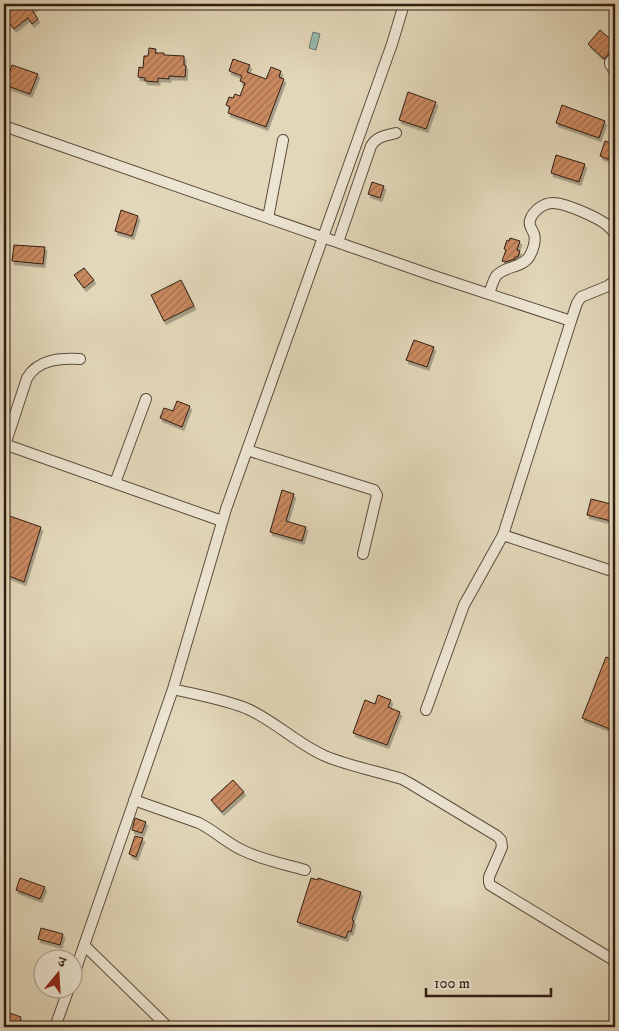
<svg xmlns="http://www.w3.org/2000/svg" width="619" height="1031" font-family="'IM FELL DW Pica','Noto Serif Devanagari',serif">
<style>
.water{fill:#95baaf;stroke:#6d7b70}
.building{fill:url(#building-hatch);stroke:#311d12;filter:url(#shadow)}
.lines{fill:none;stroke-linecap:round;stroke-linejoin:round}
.minor-casing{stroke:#5d4c3c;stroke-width:12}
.minor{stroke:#ece5d2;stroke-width:10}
</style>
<defs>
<pattern id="building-hatch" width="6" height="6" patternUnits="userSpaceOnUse" patternTransform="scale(1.25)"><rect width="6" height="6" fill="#ca8a61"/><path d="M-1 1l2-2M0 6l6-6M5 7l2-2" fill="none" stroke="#a5704f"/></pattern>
<filter id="shadow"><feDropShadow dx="2" dy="3.5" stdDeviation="0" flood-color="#0004"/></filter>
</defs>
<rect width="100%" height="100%" fill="#e2d7b9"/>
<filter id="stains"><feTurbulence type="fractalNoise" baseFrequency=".004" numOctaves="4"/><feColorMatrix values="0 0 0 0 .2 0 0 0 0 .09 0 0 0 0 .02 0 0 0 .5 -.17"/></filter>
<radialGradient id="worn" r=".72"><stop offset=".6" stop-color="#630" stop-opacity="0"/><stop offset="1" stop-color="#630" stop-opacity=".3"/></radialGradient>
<!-- water -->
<path class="water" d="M313 32 320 34 316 50 309 48Z"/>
<!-- building -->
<path class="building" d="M4 4H40L32 10 38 19 32 24 28 18 14 29 7 20 4 22Z
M600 30 615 43V50L610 52 604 59 588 44Z
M149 48 156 49 155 53H164V55L184 56V65L186 66 185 77 169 76V79L158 78V82L145 81V78L138 77 139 67 143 68 144 56H148Z
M233 59 250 65 247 72 266 79 271 67 281 71 279 77 284 79 266 127 228 113 230 107 226 105 229 97 233 98 235 94 240 96 245 83 240 81 242 76 229 71Z
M12 65 38 74 30 94 5 85Z
M408 92 436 102 426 129 399 120Z
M562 105 605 121 599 138 556 123Z
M605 141 615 144V162L600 156Z
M556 155 585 164 579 182 551 173Z
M372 182 384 186 380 198 368 194Z
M121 210 138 216 132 236 115 231Z
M510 238 520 241 517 250 520 251 518 257H515V259L505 262 502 261 506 250 504 249 507 240 509 241Z
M14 245 45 247 43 264 12 261Z
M84 268 94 280 84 288 74 275Z
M181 280 194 306 164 321 151 295Z
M414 340 434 347 427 367 406 360Z
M177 401 190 406 182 427 160 418 164 408 173 411Z
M282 490 294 494 286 521 306 527 302 541 270 532Z
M591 499 615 505V522L587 515Z
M4 514 41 527 24 582 4 574Z
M606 657 615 660V731L582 718Z
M378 695 391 700 388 707 400 712 387 745 353 733 365 700 375 704Z
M233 780 244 792 222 812 211 800Z
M135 818 146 822 142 833 132 830Z
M135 836 143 838 136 857 129 854Z
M20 878 45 887 40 899 16 890Z
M311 878 318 880V878L361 892 352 920 354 921 351 932 348 931 346 938 297 922Z
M41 928 63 934 60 945 38 939Z
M4 1011 21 1017 18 1027H4Z"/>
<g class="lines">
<!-- minor casing -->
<g class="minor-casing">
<path id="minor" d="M615 57 610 62V64L615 72
M4 126 437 277 571 321 503 535 615 572
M268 218 283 140
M338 242 371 146C377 136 385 136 396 133
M489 294C491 288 493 281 496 276 504 266 522 268 529 257 533 250 536 241 534 234 532 229 528 225 530 220 533 211 544 202 554 203 567 204 597 217 607 225 610 228 613 231 615 234
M571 321 577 303 581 297 608 286 615 280
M4 444 222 521
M5 445 27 378C38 359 61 358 80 359
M247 450 374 490 377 495 363 554
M115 483 146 399
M173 689C197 695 228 700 250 710 277 723 298 744 325 756 349 766 376 771 402 779L411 784 497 836 501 840 502 847 489 877V882L490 885 615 961
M426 710 464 605 503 535
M134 800 199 823C215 831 227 843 242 850 262 860 285 864 305 870
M85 946 168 1027
M72 980 173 689 226 509 392 44 404 4
M55 1027 69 988"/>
</g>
<!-- minor -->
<use href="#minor" class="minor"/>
</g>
<!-- margin -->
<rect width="619" height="1031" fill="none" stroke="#e2d7b9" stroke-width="20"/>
<rect x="5" y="5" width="609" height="1021" fill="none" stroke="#311d12" stroke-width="2.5"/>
<rect x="10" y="10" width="599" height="1011" fill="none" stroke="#311d12"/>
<!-- north arrow -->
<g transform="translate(58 974) rotate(18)"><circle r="24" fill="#ece5d2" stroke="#a19585"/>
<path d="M0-4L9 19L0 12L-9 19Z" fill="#8f2418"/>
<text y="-8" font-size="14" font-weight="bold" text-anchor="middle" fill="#311d12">उ</text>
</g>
<!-- scale -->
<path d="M426 988v8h125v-8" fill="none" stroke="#311d12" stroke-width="2.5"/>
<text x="434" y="988" font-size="15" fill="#311d12" stroke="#ece5d2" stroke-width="4" paint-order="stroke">100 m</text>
<rect width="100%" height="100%" filter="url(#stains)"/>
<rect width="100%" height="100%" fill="url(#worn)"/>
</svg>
